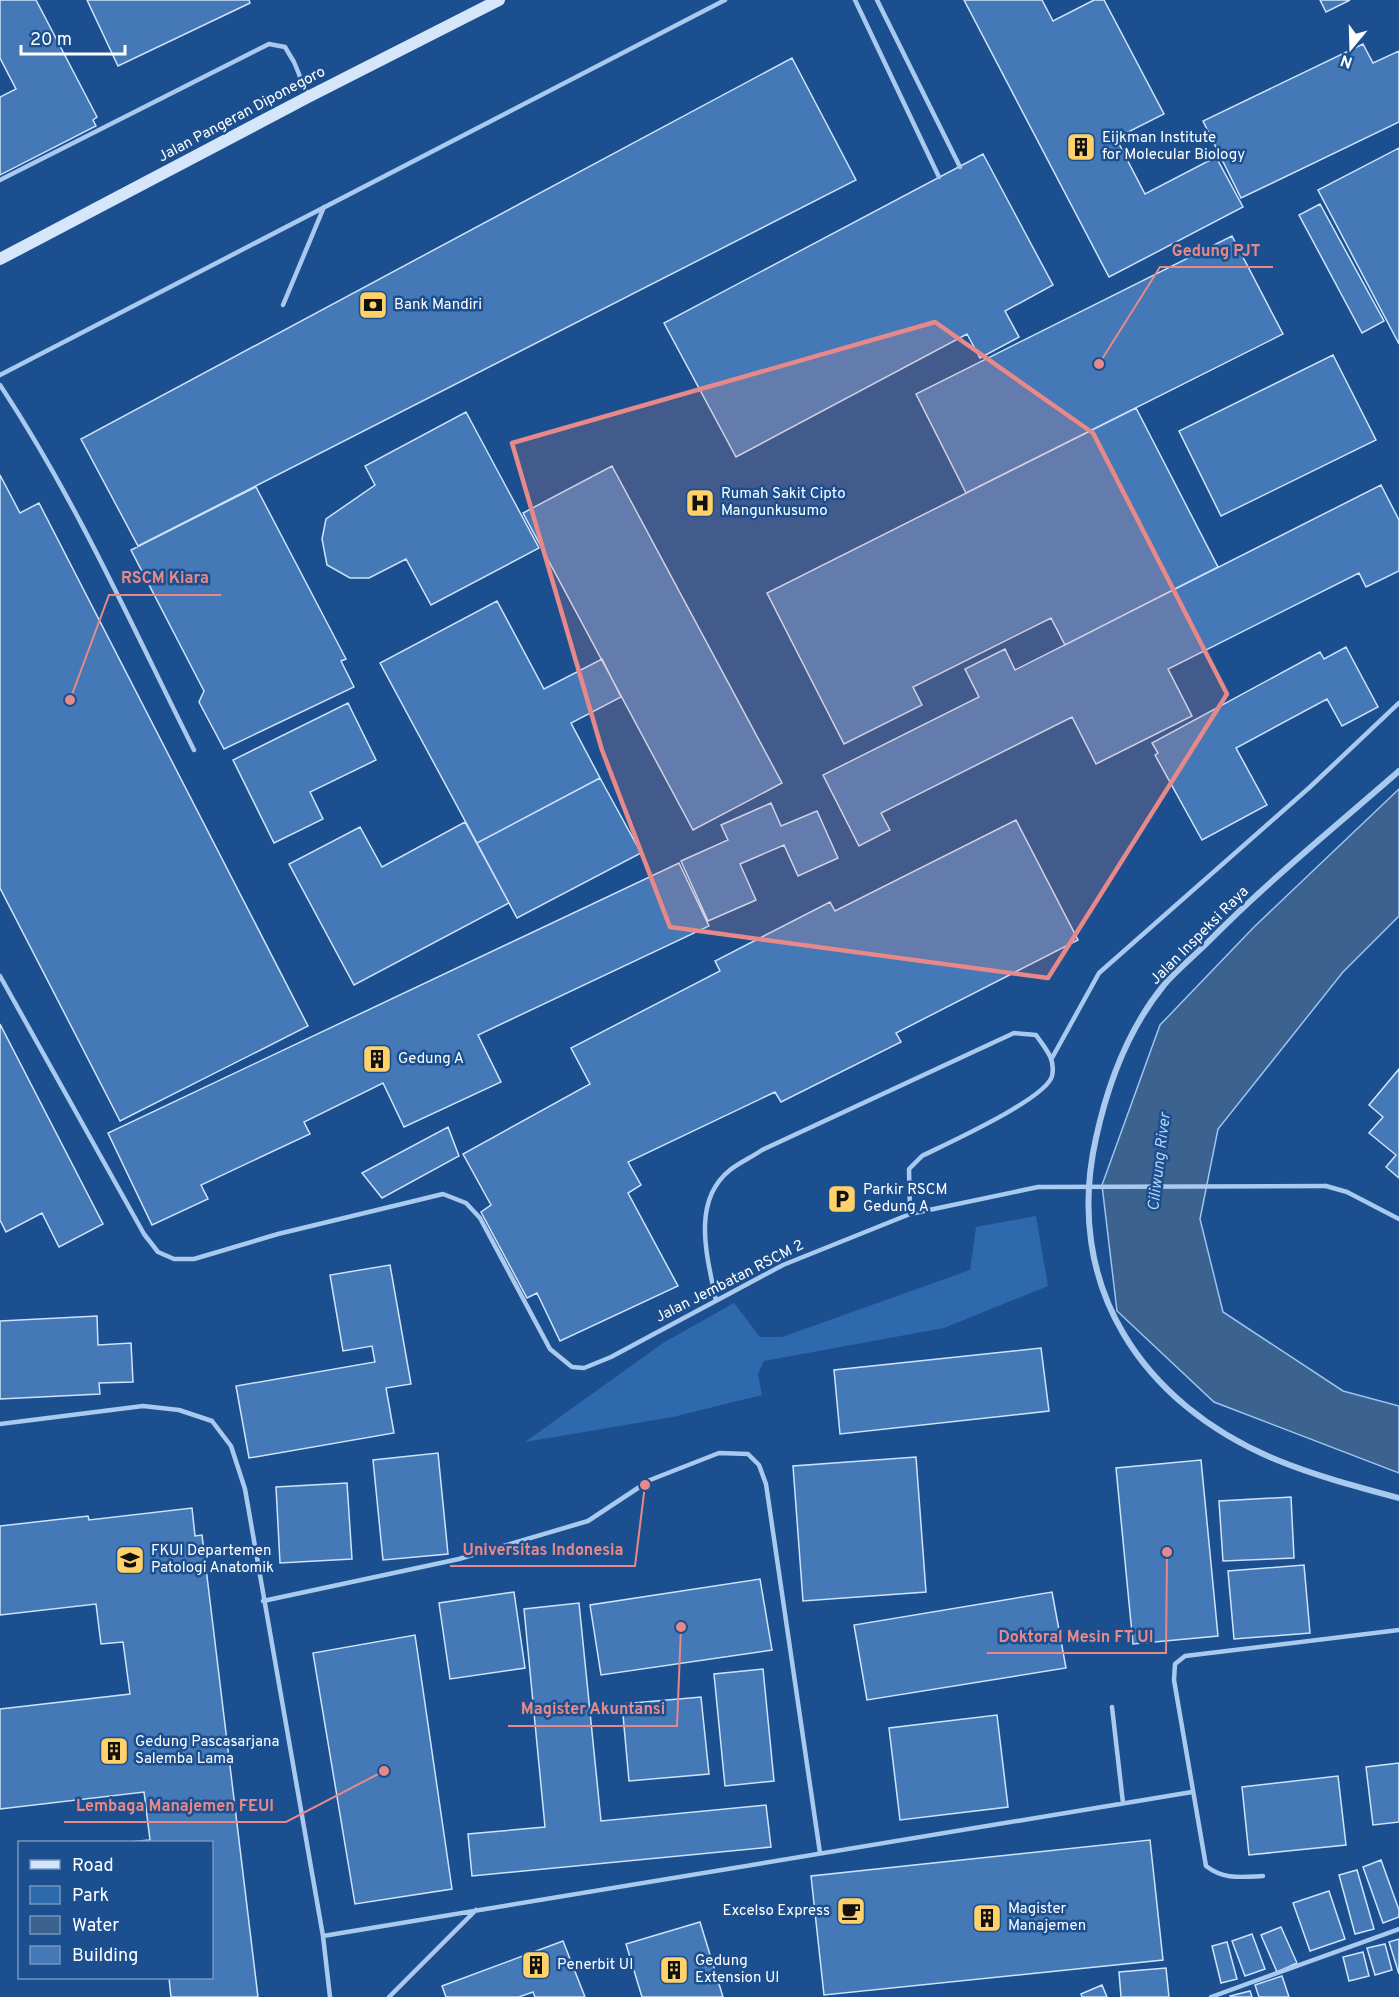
<svg xmlns="http://www.w3.org/2000/svg" width="1399" height="1997" font-family="Overpass,sans-serif">
<style>
.green{fill:#2e69ad}
.water{fill:#3c6290;stroke:#9cc4f0;stroke-width:1.5}
.building{fill:#4478b7;stroke:#cfe3fa;stroke-width:1.5}
.lines{fill:none;stroke-linecap:round;stroke-linejoin:round}
.lane{stroke:#a9c9ee;stroke-width:4.5}
.street{stroke:#a9c9ee;stroke-width:6}
.secondary{stroke:#d6e6fa;stroke-width:12}
.lane-bridge{stroke:#a9c9ee;stroke-width:4.5}
.marked{fill:#e88989;fill-opacity:0.2;stroke:#e88989;stroke-width:4.5;stroke-linejoin:round}
.labels{text-anchor:middle;dominant-baseline:central;stroke-width:5;stroke-linejoin:round;paint-order:stroke}
.street-label{font-size:15px;fill:#fff;stroke:#1b4f8f}
.poi-label{font-size:15px;fill:#fff;stroke:#1b4f8f;text-anchor:start}
.water-label{font-size:16px;font-style:italic;fill:#b5d3f5;stroke:#1b4f8f}
.leader{fill:none;stroke:#e88989;stroke-width:2}
.callout-dot{fill:#e88989;stroke:#1b4f8f;stroke-width:2}
.callout-label{font-size:16px;text-anchor:middle;font-weight:bold;fill:#e88989;stroke:#1b4f8f;stroke-width:5;stroke-linejoin:round;paint-order:stroke}
</style>
<rect width="100%" height="100%" fill="#1b4f8f"/>
<!-- green -->
<path class="green" d="M1036 1216 1048 1286 944 1328 764 1361 758 1374 762 1395 673 1417 525 1442 663 1343 734 1303 760 1337H782L970 1270 976 1227Z"/>
<!-- water -->
<path class="water" d="M1399 789V916L1343 972 1218 1129 1200 1219 1223 1312 1343 1391 1399 1406V1473L1214 1402 1117 1311 1102 1185 1160 1025 1254 927Z"/>
<!-- building -->
<path class="building" d="M0 0H36L97 117 93 120 96 126 0 175V97L16 89 0 58Z
M87 0H249L250 3 118 66Z
M964 0H1042L1053 21 1094 0H1104L1164 114 1116 138 1145 194 1216 157 1243 207 1109 277Z
M1320 0H1350L1326 12Z
M1363 44 1373 63 1399 51V122L1241 198 1203 121Z
M792 58 856 180 138 546 81 439Z
M1399 148V344L1318 190Z
M983 154 1053 285 1005 311 1019 337 980 358 967 334 736 457 664 323Z
M1320 204 1384 321 1362 333 1299 215Z
M1232 236 1283 334 966 493 916 394Z
M1333 355 1376 440 1221 516 1179 431Z
M1136 408 1218 567 1065 645 1051 618 913 687 922 705 844 744 767 593Z
M466 412 539 548 431 605 406 559 369 578H350L327 565 322 539 326 519 375 485 365 466Z
M612 466 782 783 693 830 523 513Z
M0 475 20 513 39 503 308 1026 120 1121 0 888Z
M1381 485 1399 520V571L1366 587 1359 573 1168 669 1192 716 1096 764 1072 717 881 813 890 830 859 846 823 775 979 697 965 669 1005 649 1015 670Z
M256 487 346 659 341 661 354 687 224 749 199 702 204 691 131 550Z
M497 601 544 689 602 659 621 697 571 723 600 778 477 843 380 663Z
M1346 647 1378 707 1342 726 1327 699 1236 748 1267 805 1202 840 1155 755 1158 753 1152 743 1320 652 1324 659Z
M348 703 376 760 310 792 323 819 274 843 233 760Z
M600 778 641 853 517 918 477 843Z
M771 803 781 826 817 811 838 858 798 876 784 845 740 864 756 900 708 921 681 861 728 840 721 825Z
M1016 820 1078 940 896 1033 901 1042 781 1102 775 1092 628 1162 641 1185 628 1193 678 1286 560 1341 537 1293 527 1298 481 1212 491 1205 463 1154 590 1084 571 1048 720 971 715 961 830 902 835 911Z
M465 822 509 903 354 985 289 864 360 827 382 867Z
M679 863 709 926 478 1035 501 1082 404 1127 383 1083 304 1122 310 1134 201 1185 208 1199 152 1225 108 1133Z
M0 1024 103 1224 59 1247 42 1213 6 1232 0 1220Z
M1399 1069V1178L1386 1167 1396 1155 1369 1133 1383 1117 1369 1105Z
M448 1127 459 1156 382 1198 362 1173Z
M390 1265 411 1384 386 1388 394 1433 249 1458 236 1386 375 1362 372 1346 343 1351 330 1275Z
M97 1316 98 1345 131 1343 133 1382 99 1383 100 1394 0 1399V1321Z
M1041 1348 1049 1411 840 1434 834 1370Z
M438 1453 448 1554 383 1560 373 1460Z
M916 1457 926 1592 803 1601 793 1466Z
M1201 1460 1218 1636 1133 1644 1116 1468Z
M347 1483 352 1559 280 1563 276 1487Z
M1291 1497 1294 1558 1223 1561 1219 1501Z
M192 1508 195 1536 202 1535 258 1997H171L169 1978H212V1842H128L150 1840 144 1792 0 1809V1709L130 1694 123 1642 101 1644 96 1604 0 1615V1526L88 1516 89 1520Z
M1304 1565 1310 1633 1234 1639 1228 1571Z
M760 1579 772 1650 601 1675 590 1605Z
M514 1592 525 1668 450 1679 439 1603Z
M1052 1592 1066 1668 867 1700 854 1625Z
M579 1603 601 1821 766 1805 771 1847 472 1876 468 1834 545 1827 524 1609Z
M415 1635 452 1889 355 1904 313 1653Z
M763 1669 774 1781 725 1786 714 1674Z
M701 1697 709 1774 629 1781 622 1704Z
M997 1715 1008 1807 900 1820 889 1728Z
M1399 1763V1822L1373 1825 1366 1767Z
M1338 1776 1346 1845 1249 1855 1242 1787Z
M1150 1840 1163 1960 824 1995 811 1876Z
M1381 1860 1399 1910V1917L1383 1923 1363 1867Z
M1357 1870 1374 1929 1355 1934 1339 1875Z
M1329 1891 1345 1939 1310 1951 1293 1903Z
M700 1922 723 1997H642L626 1944Z
M1281 1927 1297 1963 1277 1972 1261 1935Z
M1252 1934 1265 1969 1245 1976 1232 1941Z
M1399 1939V1974L1389 1942Z
M563 1941 585 1997H535L533 1992 519 1997H446L442 1986Z
M1227 1942 1237 1979 1221 1983 1212 1946Z
M1385 1944 1392 1970 1375 1975 1367 1948Z
M1363 1952 1369 1976 1349 1981 1343 1957Z
M1166 1968 1169 1997H1121L1119 1972Z
M1282 1976 1289 1997H1259L1255 1985Z
M1102 1985 1107 1997H1082L1081 1994Z
M1250 1991 1252 1997H1230V1996Z"/>
<g class="lines">
<!-- lane -->
<path class="lane" d="M855 0 939 177
M877 0 960 167
M0 180 269 44 285 47 294 62 308 96
M283 305 324 207
M0 375 725 0
M0 385C76 500 132 626 194 750
M0 976 144 1234 158 1252 174 1259H194L278 1234 443 1194 466 1203 480 1218 550 1349 572 1367 584 1368 611 1357 783 1265 910 1214 1038 1187
M1052 1058 1099 973 1310 787 1399 703
M1326 1186 1347 1192 1399 1219
M716 1301C708 1259 690 1202 730 1170 739 1163 752 1157 762 1150L1014 1033 1036 1035C1045 1048 1056 1059 1052 1076 1046 1099 946 1144 922 1156L909 1169 910 1214
M0 1424 143 1406 179 1410 212 1421 231 1446 245 1489 323 1936 330 1997
M263 1601 459 1559 588 1521 650 1480 719 1453 748 1454 759 1465 766 1484 820 1853
M1112 1707 1123 1803
M1263 1876C1241 1877 1224 1880 1206 1866L1174 1680 1175 1664 1185 1656 1399 1630
M323 1936 1192 1792
M389 1997 476 1910
M1211 1997 1399 1929"/>
<!-- street -->
<path class="street" d="M1399 771C1335 827 1268 881 1208 942 1194 956 1177 970 1164 985 1128 1029 1108 1083 1096 1138 1063 1285 1141 1404 1277 1460 1316 1476 1358 1487 1399 1498"/>
<!-- secondary -->
<path class="secondary" d="M0 259 308 97 499 0"/>
<!-- lane-bridge -->
<path class="lane-bridge" d="M1038 1187 1326 1186"/>
</g>
<!-- marked area -->
<path class="marked" d="M935 322 1093 433 1227 694 1048 978 670 927 602 750 512 443Z"/>
<!-- icons -->
<defs>
<g id="building-square" transform="scale(1.5)"><rect x="-9" y="-9" width="18" height="18" rx="4" fill="#ffd166" stroke="#1b4f8f"/><path d="M-4-6H4V6H1V3H-1V6H-4ZM-2.5-4.3h1.7v1.8h-1.7ZM.8-4.3h1.7v1.8H.8ZM-2.5-1h1.7V.8h-1.7ZM.8-1h1.7V.8H.8Z" fill="#111"/></g>
<g id="bank-square" transform="scale(1.5)"><rect x="-9" y="-9" width="18" height="18" rx="4" fill="#ffd166" stroke="#1b4f8f"/><path d="M-6-4H6V4H-6ZM0-2.3a2.3 2.3 0 1 0 0 4.6a2.3 2.3 0 1 0 0-4.6Z" fill="#111"/></g>
<g id="hospital-square" transform="scale(1.5)"><rect x="-9" y="-9" width="18" height="18" rx="4" fill="#ffd166" stroke="#1b4f8f"/><path d="M-5-5h3v3.5h4V-5h3V5h-3V1.5h-4V5h-3Z" fill="#111"/></g>
<g id="parking-square" transform="scale(1.5)"><rect x="-9" y="-9" width="18" height="18" rx="4" fill="#ffd166" stroke="#1b4f8f"/><path d="M-3.5-5.5H1a3.5 3.5 0 0 1 0 7H-1V5.5H-3.5ZM-1-3.4V-.6H.8a1.4 1.4 0 0 0 0-2.8Z" fill="#111"/></g>
<g id="university-square" transform="scale(1.5)"><rect x="-9" y="-9" width="18" height="18" rx="4" fill="#ffd166" stroke="#1b4f8f"/><path d="M0-5L7-2L0 1L-7-2ZM-4 1L0 2.5L4 1V4Q0 6-4 4Z" fill="#111"/></g>
<g id="cafe-square" transform="scale(1.5)"><rect x="-9" y="-9" width="18" height="18" rx="4" fill="#ffd166" stroke="#1b4f8f"/><path d="M-5.5-4.5H6V0H3Q3 3.5 0 3.5H-2.5Q-5.5 3.5-5.5 0ZM3-3.2v2h1.7v-2ZM-6 4.5H4V6H-6Z" fill="#111"/></g>
</defs>
<g fill-rule="evenodd">
<use href="#building-square" x="1081" y="147"/>
<use href="#bank-square" x="373" y="305"/>
<use href="#hospital-square" x="700" y="503"/>
<use href="#building-square" x="377" y="1059"/>
<use href="#parking-square" x="842" y="1199"/>
<use href="#university-square" x="130" y="1560"/>
<use href="#building-square" x="114" y="1751"/>
<use href="#cafe-square" x="851" y="1911"/>
<use href="#building-square" x="987" y="1918"/>
<use href="#building-square" x="536" y="1965"/>
<use href="#building-square" x="674" y="1970"/>
</g>
<g class="labels">
<!-- street labels -->
<g class="street-label">
<text transform="translate(242 115) rotate(-28)">Jalan Pangeran Diponegoro</text>
<text transform="translate(1200 936) rotate(-45)">Jalan Inspeksi Raya</text>
<text transform="translate(730 1282) rotate(-27)">Jalan Jembatan RSCM 2</text>
</g>
<!-- poi labels -->
<g class="poi-label">
<text x="1102" y="138">Eijkman Institute<tspan x="1102" dy="17">for Molecular Biology</tspan></text>
<text x="394" y="305">Bank Mandiri</text>
<text x="721" y="494">Rumah Sakit Cipto<tspan x="721" dy="17">Mangunkusumo</tspan></text>
<text x="398" y="1059">Gedung A</text>
<text x="863" y="1190">Parkir RSCM<tspan x="863" dy="17">Gedung A</tspan></text>
<text x="151" y="1551">FKUI Departemen<tspan x="151" dy="17">Patologi Anatomik</tspan></text>
<text x="135" y="1742">Gedung Pascasarjana<tspan x="135" dy="17">Salemba Lama</tspan></text>
<text x="1008" y="1909">Magister<tspan x="1008" dy="17">Manajemen</tspan></text>
<text x="830" y="1911" text-anchor="end">Excelso Express</text>
<text x="695" y="1961">Gedung<tspan x="695" dy="17">Extension UI</tspan></text>
<text x="557" y="1965">Penerbit UI</text>
</g>
<!-- water labels -->
<g class="water-label">
<text transform="translate(1160 1162) rotate(-83)">Ciliwung River</text>
</g>
</g>
<!-- callouts -->
<path class="leader" d="M1099 364L1160 267H1273M70 700L109 595H221M645 1485L635 1566H450M1167 1552L1166 1653H987M681 1627L677 1726H508M384 1771L286 1822H64"/>
<g class="callout-dot">
<circle cx="1099" cy="364" r="6"/>
<circle cx="70" cy="700" r="6"/>
<circle cx="645" cy="1485" r="6"/>
<circle cx="1167" cy="1552" r="6"/>
<circle cx="681" cy="1627" r="6"/>
<circle cx="384" cy="1771" r="6"/>
</g>
<g class="callout-label">
<text x="1216" y="256">Gedung PJT</text>
<text x="165" y="583">RSCM Kiara</text>
<text x="543" y="1555">Universitas Indonesia</text>
<text x="1076" y="1642">Doktoral Mesin FT UI</text>
<text x="593" y="1714">Magister Akuntansi</text>
<text x="175" y="1811">Lembaga Manajemen FEUI</text>
</g>
<!-- legend -->
<rect x="18" y="1841" width="195" height="138" fill="#1b4f8f" stroke="#7695bc" stroke-width="1.5"/>
<rect x="30" y="1860" width="30" height="9" fill="#d6e6fa" stroke="#7695bc" stroke-width="1.5"/>
<text x="72" y="1871" font-size="18" fill="#ffffff">Road</text>
<rect x="30" y="1886" width="30" height="18" fill="#2e69ad" stroke="#7695bc" stroke-width="1.5"/>
<text x="72" y="1901" font-size="18" fill="#ffffff">Park</text>
<rect x="30" y="1916" width="30" height="18" fill="#3c6290" stroke="#7695bc" stroke-width="1.5"/>
<text x="72" y="1931" font-size="18" fill="#ffffff">Water</text>
<rect x="30" y="1946" width="30" height="18" fill="#4478b7" stroke="#7695bc" stroke-width="1.5"/>
<text x="72" y="1961" font-size="18" fill="#ffffff">Building</text>
<!-- north arrow -->
<g transform="translate(1351 48) rotate(199)" stroke="#1b4f8f" stroke-width="4.5" paint-order="stroke">
<path d="M0-4.5L10 22L0 15L-10 22Z" fill="#ffffff"/>
<text y="-9" font-size="16" font-weight="bold" text-anchor="middle" fill="#ffffff">N</text>
</g>
<!-- scale -->
<path d="M21 45v9h104v-9" fill="none" stroke="#ffffff" stroke-width="3"/>
<text x="30" y="45" font-size="18" fill="#ffffff" stroke="#1b4f8f" stroke-width="4.5" paint-order="stroke">20 m</text>
</svg>
